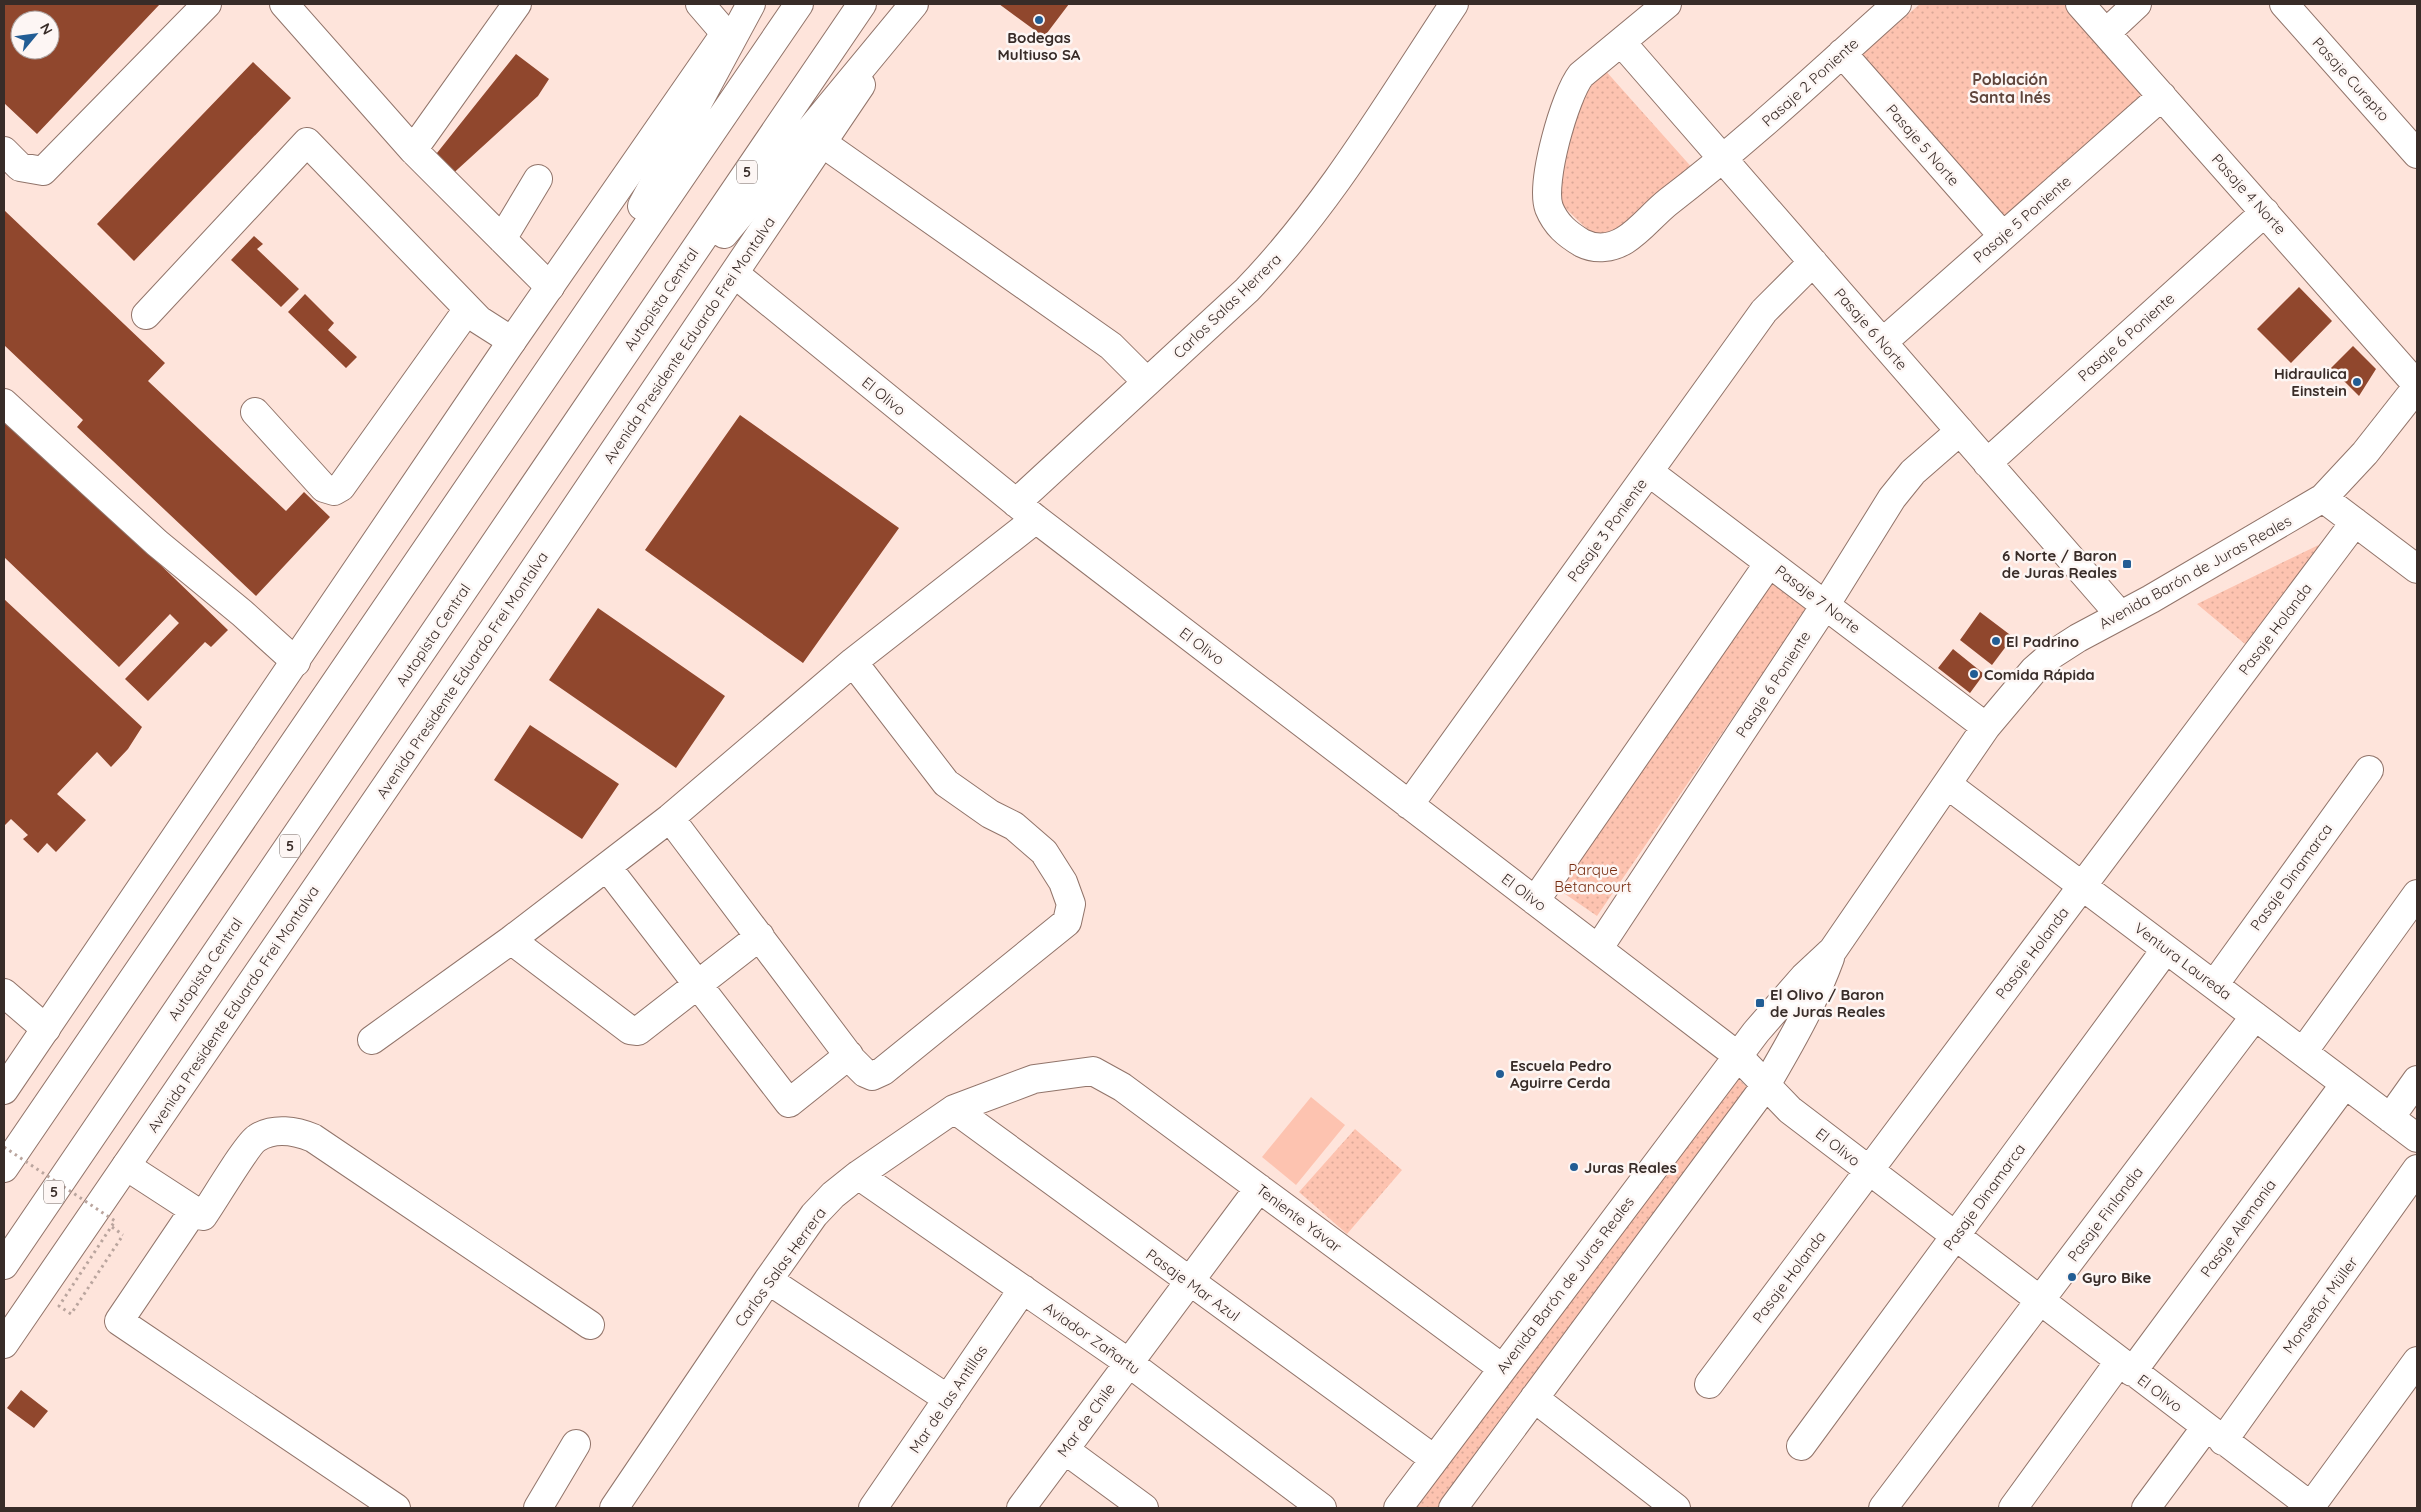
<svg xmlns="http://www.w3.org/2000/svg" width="2421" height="1512" font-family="Quicksand,sans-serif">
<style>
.grass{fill:url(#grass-dots)}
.pitch{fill:#fdc3b0}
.building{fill:#90472d;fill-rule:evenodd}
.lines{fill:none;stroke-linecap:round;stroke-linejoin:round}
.minor-casing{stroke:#91746a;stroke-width:30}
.major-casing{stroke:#91746a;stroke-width:30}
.highway-casing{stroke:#91746a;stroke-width:30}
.path{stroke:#baa59e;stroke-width:3;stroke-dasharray:2.5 4;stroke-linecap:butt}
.minor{stroke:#fff;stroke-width:28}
.major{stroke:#fff;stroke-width:28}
.highway{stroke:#fff;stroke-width:28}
.path-bridge{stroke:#baa59e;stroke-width:3;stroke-dasharray:2.5 4;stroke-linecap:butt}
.poi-dot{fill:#225d94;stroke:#fdf6f4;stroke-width:2}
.labels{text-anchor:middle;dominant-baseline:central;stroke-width:5;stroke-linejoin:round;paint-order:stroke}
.shield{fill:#fdf6f4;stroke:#736965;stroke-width:1}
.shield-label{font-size:14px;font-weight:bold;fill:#382c28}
.poi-label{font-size:15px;font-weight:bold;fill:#382c28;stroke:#fdf6f4;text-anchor:start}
.street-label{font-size:15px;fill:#382c28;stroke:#fdf6f4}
.park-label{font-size:15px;fill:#772e12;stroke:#fdf6f4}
.neighbourhood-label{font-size:16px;font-weight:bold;fill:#5f453c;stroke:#fdf6f4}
</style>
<defs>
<pattern id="grass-dots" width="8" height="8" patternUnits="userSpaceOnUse" patternTransform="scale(1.25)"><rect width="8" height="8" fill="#fdc3b0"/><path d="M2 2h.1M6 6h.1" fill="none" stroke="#daa897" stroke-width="1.8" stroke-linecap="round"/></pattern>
</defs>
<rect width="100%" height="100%" fill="#fee4db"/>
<!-- grass -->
<path class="grass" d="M1920 4H2067L2149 97 2004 224 1859 57Z
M1604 69 1695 171 1614 237 1589 231 1558 201 1574 95Z
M2331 539 2245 644 2197 604Z
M1772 584 1809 606 1597 916 1555 887Z
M1733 1074 1748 1088 1442 1508H1414Z
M1355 1129 1402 1170 1347 1234 1299 1192Z"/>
<!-- pitch -->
<path class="pitch" d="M1311 1097 1345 1125 1296 1185 1262 1157Z"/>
<!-- building -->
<path class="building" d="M4 4H160L37 134 4 103ZM20 20H50V50H20Z
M999 4H1069L1044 37Z
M516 54 549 79 538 96 447 179 429 163Z
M253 62 291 98 134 261 97 224Z
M4 210 165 363 148 381 286 511 304 492 330 517 256 596 77 427 83 420 4 345Z
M254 236 263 244 257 249 299 289 281 307 231 260Z
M2299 287 2332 321 2291 363 2257 329Z
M305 294 334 323 328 330 357 357 346 368 288 312Z
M2353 346 2376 369 2359 396 2331 368Z
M4 414 228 630 211 647 205 642 148 701 125 679 179 623 170 614 119 667 4 557Z
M740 415 899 528 803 663 645 550Z
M4 599 142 727 128 749 111 767 97 752 57 794 86 820 56 852 47 843 38 853 23 839 28 835 11 819 4 826Z
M598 608 725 696 676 768 549 680Z
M1980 612 2013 637 1992 665 1960 640Z
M1953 649 1984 674 1970 693 1938 668Z
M530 725 619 784 582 839 494 780Z
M21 1390 48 1411 34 1428 7 1408Z"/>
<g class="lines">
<!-- minor casing -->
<g class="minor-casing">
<path id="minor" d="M284 4 413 150
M517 4 413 150 550 287
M700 4 725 33
M1667 4 1581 75C1565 95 1540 183 1549 208 1556 225 1567 234 1582 243 1596 250 1612 248 1625 240 1641 230 1653 214 1668 202 1748 141 1822 71 1897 4
M2080 4 2417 385
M2284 4 2417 154
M2106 33 2137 4
M1622 43 2120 615
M1842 53 2003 236
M821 142 1111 346 1147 382
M4 151 20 167 43 171 207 4
M502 239 538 179
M735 274 1036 519 1738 1056 1790 1110 2313 1508
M146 315 307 142 479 320 512 341
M1883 342 2162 96
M4 403 157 543 242 613 296 662
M255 412 324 488 334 491 341 487 468 309
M1987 463 2265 212
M1649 472 1986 727
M2323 498 2417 569
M1016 503 1247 290C1329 205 1389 102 1454 4
M1948 785 2417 1138
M1409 805 1764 311 1813 262
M670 818 852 1060 865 1073 872 1076 883 1071 1067 922 1071 904 1063 882 1044 852 1014 826 990 814 946 783 853 662
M607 867 789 1103 849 1055
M1535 901 1769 563
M511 940 630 1030 638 1031 760 936
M1598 949 1826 604 1892 498 1913 472 1960 431
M2214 985 2369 770
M4 993 46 1029
M372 1040 511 940 670 818 853 662 1036 519
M2303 1052 2417 894
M954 1109 1434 1459
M2390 1118 2417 1080
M126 1166 203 1216C213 1202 247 1144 257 1138 274 1127 296 1131 313 1138L590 1325
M858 1175 1129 1363 1322 1508
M194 1210 119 1321 396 1508
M768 1280 948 1399
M2132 1372 2345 1084
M1709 1384 2355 522
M1534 1398 1676 1508
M2223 1441 2417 1169
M1801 1446 2166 949
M1065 1450 1144 1508
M2311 1506 2417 1361
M538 1508 576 1444
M614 1508 768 1280 814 1215 833 1195 858 1175 954 1109 1034 1079 1093 1071 1122 1087 1502 1368
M873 1508 1023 1289
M1021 1508 1259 1188
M1398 1508 1756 1032 1804 977 1833 950 1986 727 2034 670 2050 656 2078 638 2151 599 2323 498 2365 453 2417 387
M1453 1508 1766 1085C1790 1044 1813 1004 1830 958
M1883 1508 2255 1016
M2013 1508 2119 1362
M2146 1508 2206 1427"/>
</g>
<!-- major casing -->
<g class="major-casing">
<path id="major" d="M4 1090 512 341 722 38
M4 1344 506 611 861 85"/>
</g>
<!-- highway casing -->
<g class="highway-casing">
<path id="highway" d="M642 206 751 4
M724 234 914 4
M4 1168 799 4
M4 1265 862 4"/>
</g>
<!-- path -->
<path class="path" d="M112 1227 123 1235"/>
<!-- minor -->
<use href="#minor" class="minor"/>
<!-- major -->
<use href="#major" class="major"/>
<!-- highway -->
<use href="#highway" class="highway"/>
<!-- path-bridge -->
<path class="path-bridge" d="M4 1147 115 1221 59 1306 71 1314 123 1235"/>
</g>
<!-- markers -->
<g class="poi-dot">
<circle cx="1039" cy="20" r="5"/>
<circle cx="2357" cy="382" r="5"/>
<rect x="2122" y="559" width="10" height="10" rx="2.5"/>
<circle cx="1996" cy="641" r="5"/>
<circle cx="1974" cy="674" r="5"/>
<rect x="1755" y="998" width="10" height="10" rx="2.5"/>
<circle cx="1500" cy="1074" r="5"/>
<circle cx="1574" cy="1167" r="5"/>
<circle cx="2072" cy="1277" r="5"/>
</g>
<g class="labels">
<!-- shield labels -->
<g class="shield">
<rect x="737" y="160.5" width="20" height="23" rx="4"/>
<rect x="280" y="834.5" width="20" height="23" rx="4"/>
<rect x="44" y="1180.5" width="20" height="23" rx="4"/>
</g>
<g class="shield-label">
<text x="747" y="172">5</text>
<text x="290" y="846">5</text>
<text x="54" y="1192">5</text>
</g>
<!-- poi labels -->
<g class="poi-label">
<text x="1039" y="37" text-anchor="middle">Bodegas<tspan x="1039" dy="17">Multiuso SA</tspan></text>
<text x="2347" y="373" text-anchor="end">Hidraulica<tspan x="2347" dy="17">Einstein</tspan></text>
<text x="2117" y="555" text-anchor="end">6 Norte / Baron<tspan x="2117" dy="17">de Juras Reales</tspan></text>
<text x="2006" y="641">El Padrino</text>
<text x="1984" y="674">Comida Rápida</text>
<text x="1770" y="994">El Olivo / Baron<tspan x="1770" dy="17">de Juras Reales</tspan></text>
<text x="1510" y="1065">Escuela Pedro<tspan x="1510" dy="17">Aguirre Cerda</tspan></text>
<text x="1584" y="1167">Juras Reales</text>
<text x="2082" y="1277">Gyro Bike</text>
</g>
<!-- street labels -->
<g class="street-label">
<text transform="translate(2351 79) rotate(48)">Pasaje Curepto</text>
<text transform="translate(1810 82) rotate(-42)">Pasaje 2 Poniente</text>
<text transform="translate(1923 145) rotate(49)">Pasaje 5 Norte</text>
<text transform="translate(2249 194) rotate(48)">Pasaje 4 Norte</text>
<text transform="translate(2022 219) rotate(-41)">Pasaje 5 Poniente</text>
<text transform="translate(661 299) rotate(-56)">Autopista Central</text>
<text transform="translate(1227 306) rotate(-44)">Carlos Salas Herrera</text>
<text transform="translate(1871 329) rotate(49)">Pasaje 6 Norte</text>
<text transform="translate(2126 337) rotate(-42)">Pasaje 6 Poniente</text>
<text transform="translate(689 340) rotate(-56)">Avenida Presidente Eduardo Frei Montalva</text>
<text transform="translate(884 396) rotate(39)">El Olivo</text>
<text transform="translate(1607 530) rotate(-54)">Pasaje 3 Poniente</text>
<text transform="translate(2195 572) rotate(-29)">Avenida Barón de Juras Reales</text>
<text transform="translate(1818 599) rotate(37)">Pasaje 7 Norte</text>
<text transform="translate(2275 629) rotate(-53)">Pasaje Holanda</text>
<text transform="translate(433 635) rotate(-56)">Autopista Central</text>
<text transform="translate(1202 646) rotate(37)">El Olivo</text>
<text transform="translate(462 675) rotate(-56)">Avenida Presidente Eduardo Frei Montalva</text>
<text transform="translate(1773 684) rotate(-57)">Pasaje 6 Poniente</text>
<text transform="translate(2291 877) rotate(-54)">Pasaje Dinamarca</text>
<text transform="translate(1524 892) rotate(37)">El Olivo</text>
<text transform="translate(2032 953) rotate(-53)">Pasaje Holanda</text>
<text transform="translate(2183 961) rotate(37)">Ventura Laureda</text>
<text transform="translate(205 969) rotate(-56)">Autopista Central</text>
<text transform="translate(233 1009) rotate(-56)">Avenida Presidente Eduardo Frei Montalva</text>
<text transform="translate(1838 1147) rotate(38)">El Olivo</text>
<text transform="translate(1984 1197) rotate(-54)">Pasaje Dinamarca</text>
<text transform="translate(2105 1214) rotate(-53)">Pasaje Finlandia</text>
<text transform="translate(1299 1218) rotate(37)">Teniente Yávar</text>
<text transform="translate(2238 1228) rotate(-54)">Pasaje Alemania</text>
<text transform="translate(780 1267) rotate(-54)">Carlos Salas Herrera</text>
<text transform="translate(1789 1277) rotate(-53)">Pasaje Holanda</text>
<text transform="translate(1193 1285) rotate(36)">Pasaje Mar Azul</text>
<text transform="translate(1565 1285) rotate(-53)">Avenida Barón de Juras Reales</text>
<text transform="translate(2320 1305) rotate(-54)">Monseñor Müller</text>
<text transform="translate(1092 1338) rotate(35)">Aviador Zañartu</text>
<text transform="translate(2160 1393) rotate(37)">El Olivo</text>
<text transform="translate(948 1399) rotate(-56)">Mar de las Antillas</text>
<text transform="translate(1086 1420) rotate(-54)">Mar de Chile</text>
</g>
<!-- park labels -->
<g class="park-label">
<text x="1593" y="869">Parque<tspan x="1593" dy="17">Betancourt</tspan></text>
</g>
<!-- neighbourhood labels -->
<g class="neighbourhood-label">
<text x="2010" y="79">Población<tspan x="2010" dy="18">Santa Inés</tspan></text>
</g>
</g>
<!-- border -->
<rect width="2421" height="1512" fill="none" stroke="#382c28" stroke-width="10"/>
<!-- north arrow -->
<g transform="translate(35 35) rotate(61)"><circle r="24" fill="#fdf6f4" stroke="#aea5a2"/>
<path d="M0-4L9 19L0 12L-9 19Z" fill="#225d94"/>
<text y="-8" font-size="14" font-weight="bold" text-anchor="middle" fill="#382c28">N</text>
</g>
</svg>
